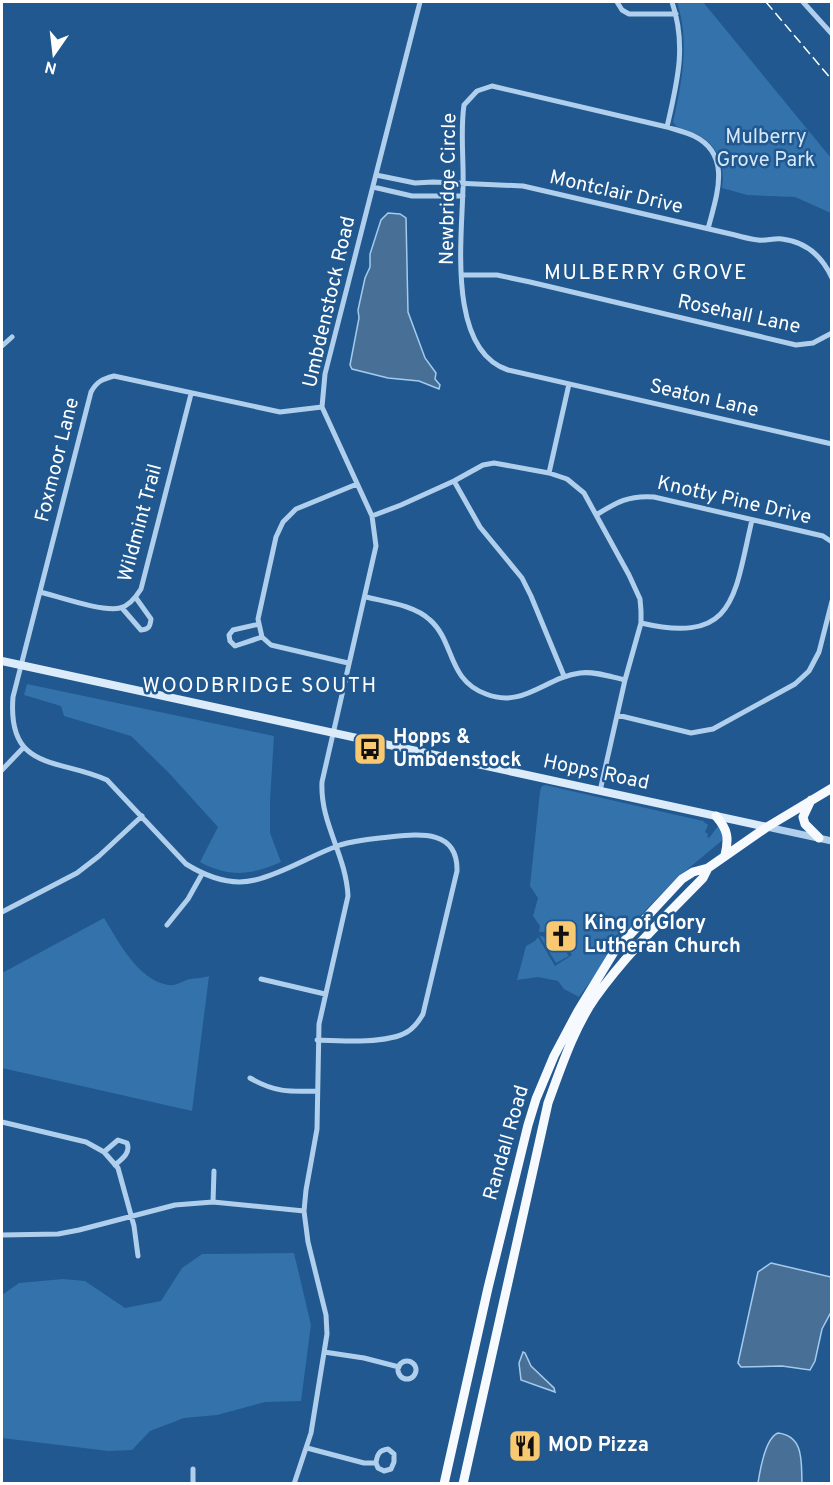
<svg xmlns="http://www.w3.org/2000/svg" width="833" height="1485" font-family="Overpass,sans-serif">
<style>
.green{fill:#3472ac}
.water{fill:#486f96;stroke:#a4cbee;stroke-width:1.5}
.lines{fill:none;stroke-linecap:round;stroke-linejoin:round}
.minor{stroke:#b0cfec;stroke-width:5}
.tertiary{stroke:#b0cfec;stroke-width:7}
.secondary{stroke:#dcebf9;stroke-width:8}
.primary{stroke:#f6faff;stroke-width:9}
.rail{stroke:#fff;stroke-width:1.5;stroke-dasharray:10 4.5;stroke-linecap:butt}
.labels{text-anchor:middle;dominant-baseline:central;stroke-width:5;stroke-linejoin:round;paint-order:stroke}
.park-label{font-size:20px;fill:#d5e8f9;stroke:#20588f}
.street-label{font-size:20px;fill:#fff;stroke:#20588f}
.poi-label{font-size:20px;font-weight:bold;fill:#fff;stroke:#20588f;text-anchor:start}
.neighbourhood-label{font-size:21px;letter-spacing:1.5px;fill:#fff;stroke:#20588f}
</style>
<rect width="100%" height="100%" fill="#20588f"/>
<!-- green -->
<path class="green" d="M677 2H703L831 158V213L795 197 747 195 722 188C726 161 715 140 689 131 683 128 677 129 673 122 682 82 690 42 677 2Z
M27 684 274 736 270 801V833L281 862C251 875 230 878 200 862L218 827 168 772 131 736 64 716 61 706 24 695Z
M545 785 703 821 708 825 705 832 708 834 707 837 709 838 718 826 723 827 725 838 677 878 635 921 579 997 564 989 558 981 538 977 517 980 526 946 535 941 538 937 555 966 572 955 566 945 571 941 562 925 547 932H539L540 926 533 916 538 898 530 886 540 791 542 786Z
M104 918C119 942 137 979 168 985 177 986 182 981 190 979 196 978 203 978 209 976L192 1111 2 1068V973Z
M539 935 546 938 554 952 563 947 569 956 556 963Z
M294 1253 311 1325 301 1401 265 1402 217 1415 184 1418 150 1431 132 1450 108 1451 2 1438V1295L19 1283 63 1279 85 1281 125 1308 161 1301 182 1268 202 1254Z"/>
<!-- water -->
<path class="water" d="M388 213 400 214 406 218 408 312 425 358 436 373 435 379 440 385 439 389 419 381 388 378 352 369 350 365 359 318 358 310 365 278 370 267V254L381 220Z
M771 1263 831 1277V1312L822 1329 815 1361 810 1370 782 1366 741 1367 738 1363 758 1272Z
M523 1352 525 1353 531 1366 554 1388 555 1392 521 1380 519 1363Z
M778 1433C805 1436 801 1464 802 1483H758C760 1470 765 1438 778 1433Z"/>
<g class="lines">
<!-- minor -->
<path class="minor" d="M617 2 622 10 629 14H676
M803 2 832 34
M667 127C677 83 687 46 672 2
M376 175 415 183 433 182 523 186 735 235C742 237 750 239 758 240 766 241 774 238 782 239 807 242 822 256 832 278
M373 187 412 196H463
M708 229C716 197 733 155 694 136 686 132 676 130 667 127L492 86 477 91 464 105C460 132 464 160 463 187 462 238 447 350 508 370L832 444
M463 275H497L530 282 796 345 813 343 832 333
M2 346 12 337
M549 473 569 384
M454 481 480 527 522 578 531 596 564 676
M596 515C617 502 629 495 654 497L823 536 832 542
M372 516 401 505 454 481 483 465 494 463 549 473 567 479 584 493 629 575 640 599 641 611V623L625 680 600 791
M40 592C60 597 102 612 120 608 129 606 136 597 141 589L191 394
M366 597C386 602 414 605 430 620 455 642 447 680 486 694 523 709 546 677 580 673 595 671 611 677 625 680
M122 608 141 630C149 629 150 627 151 619L136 598
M641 623C736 645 734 596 752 520
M259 624 233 630 229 635 230 641 235 646 262 637
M348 663 271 645 262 637 258 619 276 537 283 522 296 509 357 484
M617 715 691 733 713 729 795 684 809 671 819 652 832 601
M2 770 23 748
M2 912 77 873 99 856 142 816
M167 925 188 899 202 874
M261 979 325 994
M317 1040C340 1041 387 1044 407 1032 414 1028 419 1021 423 1014L457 871C458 829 419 834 389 837 372 839 356 840 340 845 311 855 285 873 255 880 231 886 207 877 186 864L107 780C59 758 7 772 13 697L91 392C97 381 103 379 114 376L280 412 322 407
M250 1078C274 1092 289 1092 316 1091
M2 1122 86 1142 104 1152 118 1168 134 1226 138 1256
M104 1152 118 1140 127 1143C131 1153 122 1159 115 1165
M213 1202 214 1171
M2 1235 58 1234 79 1230 175 1205 213 1202 304 1211
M324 1352 364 1358 399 1367
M398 1370a9 9 0 1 1 18 0a9 9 0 1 1-18 0Z
M307 1448 364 1463H376L378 1468 384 1471 391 1469 394 1462V1454L388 1449C379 1450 377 1455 376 1463
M193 1484V1469
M294 1484 311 1433 327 1334 326 1315 308 1242 304 1211 306 1190 317 1129 319 1024 348 896C346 854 320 824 322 782L376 546 372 516 322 407 325 374 420 2"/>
<!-- tertiary -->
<path class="tertiary" d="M767 827 832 841"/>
<!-- secondary -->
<path class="secondary" d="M2 661 767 827"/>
<!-- primary -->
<path class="primary" d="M811 800 803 817 805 824 819 838
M716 816C728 830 729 838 725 855
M444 1484 488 1288 528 1125 536 1099 554 1056 578 1011 614 952 682 879 693 872 708 868 767 827 832 788
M463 1484 548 1103C561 1068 574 1028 595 998 627 953 666 916 703 878L708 868"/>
<!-- rail -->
<path class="rail" d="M766 2 832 80"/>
</g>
<!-- icons -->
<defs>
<g id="bus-square" transform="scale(1.725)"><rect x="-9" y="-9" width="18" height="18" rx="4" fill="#f9c971" stroke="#20588f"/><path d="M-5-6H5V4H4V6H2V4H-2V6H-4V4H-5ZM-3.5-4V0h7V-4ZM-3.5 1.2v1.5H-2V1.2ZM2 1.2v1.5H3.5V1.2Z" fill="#111"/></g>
<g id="church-square" transform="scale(1.725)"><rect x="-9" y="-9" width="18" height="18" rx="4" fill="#f9c971" stroke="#20588f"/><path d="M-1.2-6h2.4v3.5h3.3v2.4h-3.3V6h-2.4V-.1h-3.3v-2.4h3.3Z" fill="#111"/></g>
<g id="restaurant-square" transform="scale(1.725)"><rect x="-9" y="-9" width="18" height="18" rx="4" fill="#f9c971" stroke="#20588f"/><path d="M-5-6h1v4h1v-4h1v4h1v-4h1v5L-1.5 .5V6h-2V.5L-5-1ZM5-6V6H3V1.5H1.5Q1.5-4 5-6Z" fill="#111"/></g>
</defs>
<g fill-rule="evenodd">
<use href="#bus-square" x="370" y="749"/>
<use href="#church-square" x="561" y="936"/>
<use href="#restaurant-square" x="525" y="1446"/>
</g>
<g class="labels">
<!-- park labels -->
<g class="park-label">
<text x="766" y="138">Mulberry<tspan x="766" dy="23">Grove Park</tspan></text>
</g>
<!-- street labels -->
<g class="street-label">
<text transform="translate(449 189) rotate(-89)">Newbridge Circle</text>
<text transform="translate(616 193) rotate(13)">Montclair Drive</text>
<text transform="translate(330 302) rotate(-77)">Umbdenstock Road</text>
<text transform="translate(739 315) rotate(12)">Rosehall Lane</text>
<text transform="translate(704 399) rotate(13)">Seaton Lane</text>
<text transform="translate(58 460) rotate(-76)">Foxmoor Lane</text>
<text transform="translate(734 501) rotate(13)">Knotty Pine Drive</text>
<text transform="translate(141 523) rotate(-75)">Wildmint Trail</text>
<text transform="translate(596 773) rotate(12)">Hopps Road</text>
<text transform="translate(507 1143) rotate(-74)">Randall Road</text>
</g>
<!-- poi labels -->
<g class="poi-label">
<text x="393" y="738">Hopps &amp;<tspan x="393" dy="23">Umbdenstock</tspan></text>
<text x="584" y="924">King of Glory<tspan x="584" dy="23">Lutheran Church</tspan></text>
<text x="548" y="1446">MOD Pizza</text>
</g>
<!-- neighbourhood labels -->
<g class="neighbourhood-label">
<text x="646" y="273">MULBERRY GROVE</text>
<text x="260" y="686">WOODBRIDGE SOUTH</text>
</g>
</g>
<!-- border -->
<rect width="833" height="1485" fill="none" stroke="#ffffff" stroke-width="6"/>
<!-- north arrow -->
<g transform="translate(54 54) rotate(194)" stroke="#20588f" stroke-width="4.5" paint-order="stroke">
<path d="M0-4.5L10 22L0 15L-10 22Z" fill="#ffffff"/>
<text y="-9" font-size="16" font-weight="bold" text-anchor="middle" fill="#ffffff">N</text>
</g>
</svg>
